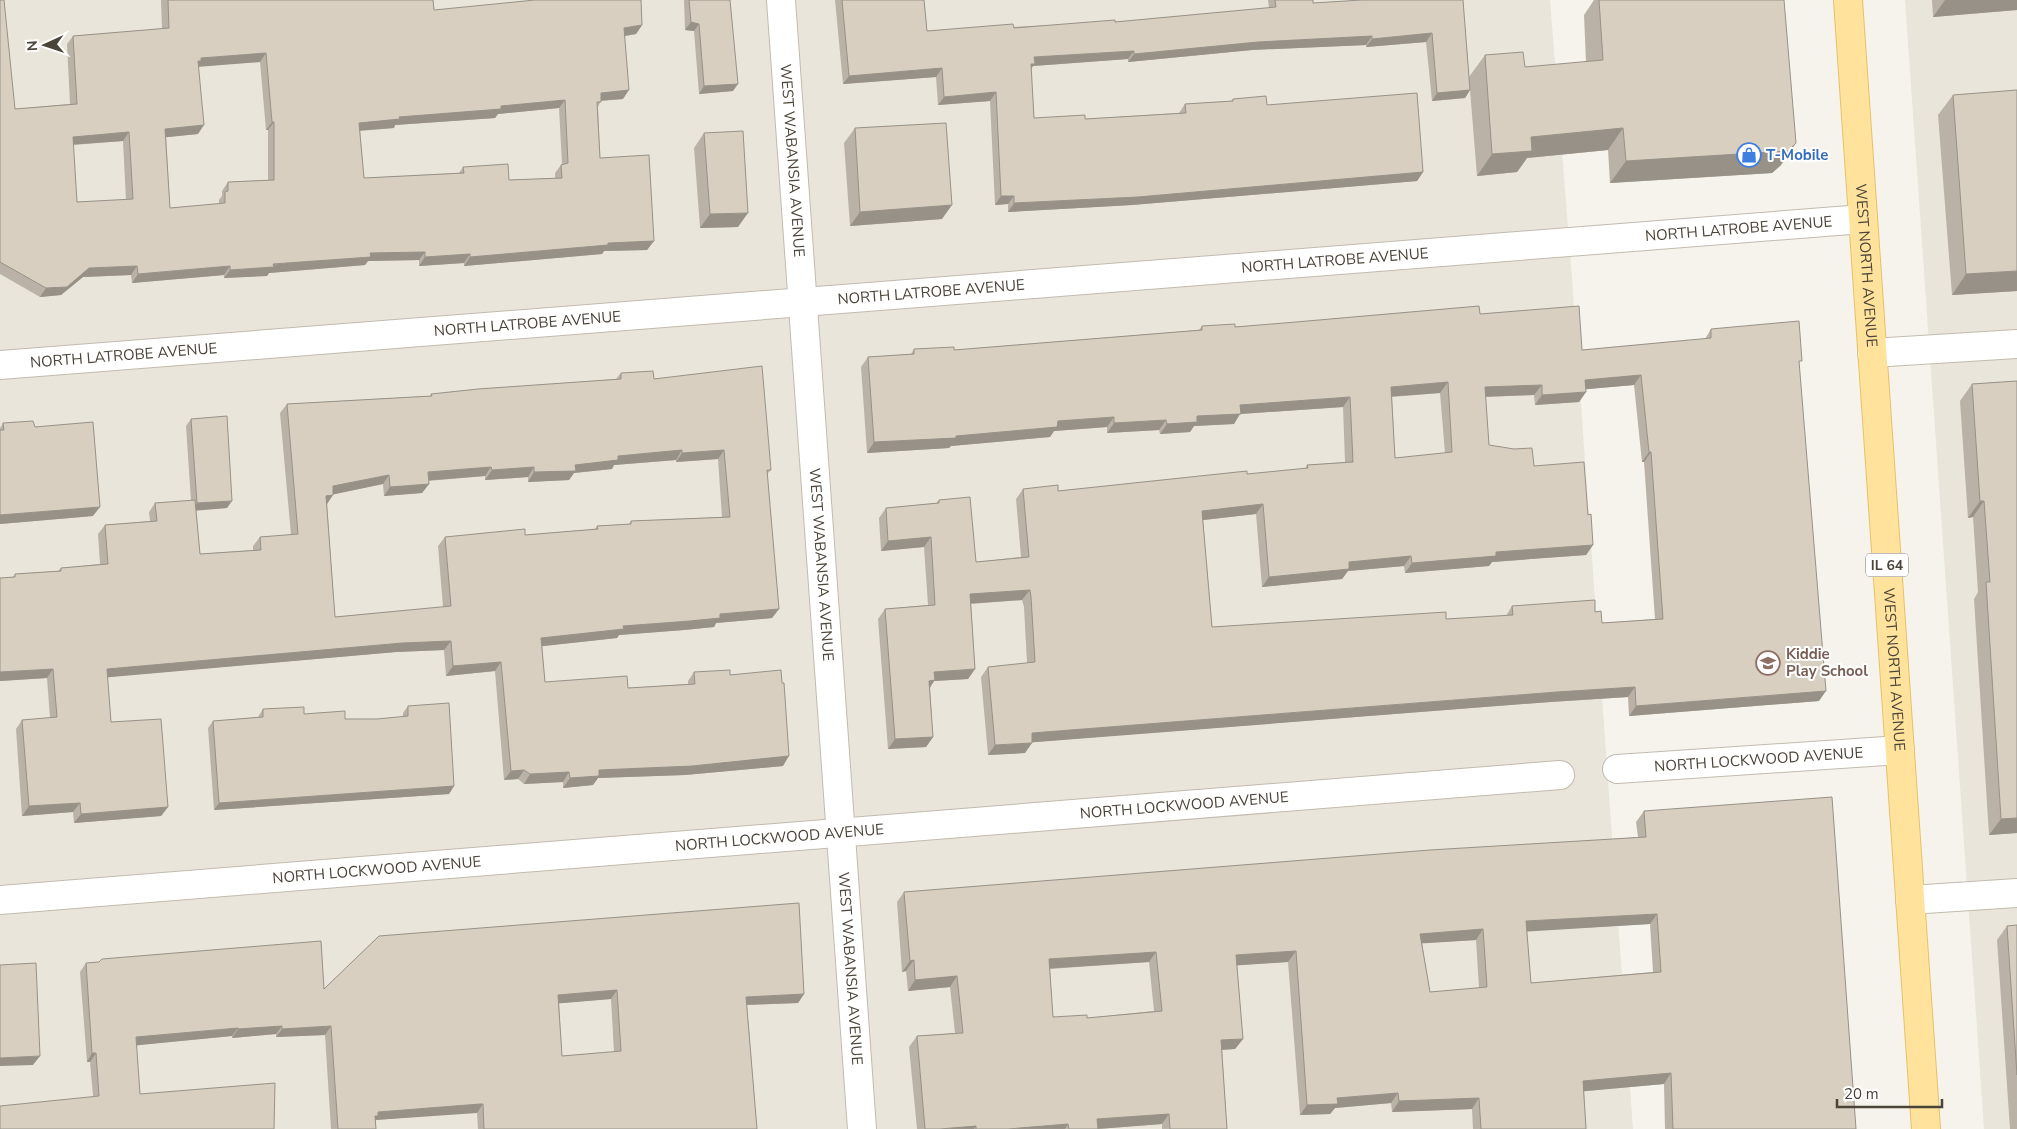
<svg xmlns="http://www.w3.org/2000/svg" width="2017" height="1129" font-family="'Nunito Sans',sans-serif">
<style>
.residential{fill:#eae5da}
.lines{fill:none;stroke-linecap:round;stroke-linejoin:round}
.minor-casing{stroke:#c2bbae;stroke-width:30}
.primary-casing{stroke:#e6c16a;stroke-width:30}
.minor{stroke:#fff;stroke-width:28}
.primary{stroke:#ffe39c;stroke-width:28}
.wall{fill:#bab2a6;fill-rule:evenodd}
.shaded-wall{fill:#979187}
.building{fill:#d8cfc1;stroke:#979187;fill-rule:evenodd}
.labels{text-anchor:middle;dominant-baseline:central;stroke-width:4;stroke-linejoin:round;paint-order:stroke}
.shield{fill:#fff;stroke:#817c74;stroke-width:1}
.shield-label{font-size:14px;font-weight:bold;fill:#4b4439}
.shop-label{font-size:15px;font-weight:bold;fill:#366cbe;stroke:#fff;text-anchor:start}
.street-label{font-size:15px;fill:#4b4439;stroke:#fff}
.education-label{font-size:15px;font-weight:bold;fill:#785e54;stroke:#fff;text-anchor:start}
</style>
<rect width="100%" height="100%" fill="#f6f3ec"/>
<!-- residential -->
<path class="residential" d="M0 0H1550L1571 265 1633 1129H0Z
M1905 0H2017V1129H1984Z"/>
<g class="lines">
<!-- minor casing -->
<g class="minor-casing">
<g id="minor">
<path id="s1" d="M781 0 862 1129"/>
<path d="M1872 353 2017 344"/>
<path id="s2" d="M0 365 1863 219"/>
<path id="s3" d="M1617 769 1900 750"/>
<path id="s4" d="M0 900 1560 775"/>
<path d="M1910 900 2017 893"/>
</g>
</g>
<!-- primary casing -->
<g class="primary-casing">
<g id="primary">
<path id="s5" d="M1848 0 1926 1129"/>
</g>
</g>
<!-- minor -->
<use href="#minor" class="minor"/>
<!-- primary -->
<use href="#primary" class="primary"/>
</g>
<!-- wall -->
<path class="wall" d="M0 0 15 109 70 104 67 44 73 36 162 29 161 0H433L434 10 642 25 636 34 625 36 623 99 601 101 598 107 600 158 654 241 647 250 604 251 602 254 464 266V263L419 266V260L368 261 365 265 269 273 267 276 224 278V275L132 283 131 275 83 277 61 295 40 297 0 274ZM260 62 266 130H268V180L228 182 222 191V196L219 200V204L170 208 166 137 198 134V66ZM559 108 562 164 561 165 555 173V178L509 180 463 167 459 173 364 178 360 131 394 128 395 125 495 118 498 114ZM123 141 126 200 77 202 73 145Z
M684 0H730L733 91 699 94 694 31 685 30Z
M835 0H924L927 31 1115 22 1269 8 1268 0H1313V3L1463 0 1469 77 1485 55 1525 67 1586 62 1584 15 1594 0H1784L1781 165 1772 173 1610 183 1608 150 1527 158 1517 172 1477 176 1470 90 1465 98 1432 101 1426 42 1366 47V45L1252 50 1128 62V59L1033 66 1031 69 1034 118 1085 119 1179 113 1185 104 1231 101 1233 99 1267 105 1423 172 1417 181 1132 205 1008 212V204L995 205 990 101 938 105 936 77 843 84Z
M1932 0H2017V10L1933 17Z
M1953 95 2017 291 1952 295 1938 115Z
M855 128 942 219 850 226 844 143Z
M704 133 738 227 700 228 694 148Z
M1480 314 1582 350 1705 339 1711 329 1799 365 1819 701 1629 716 1628 697 1550 702 1032 742 1025 753 988 755 981 677 988 667 1027 663 1024 607 1022 600 971 604 975 669 968 679 934 681 930 688 933 737 926 747 888 749 878 619 885 609 928 605 924 547 881 551 879 518 886 508 936 503 939 500 976 562 1021 557 1016 499 1023 489 1058 491 1305 469 1307 465 1345 462 1343 407 1240 414 1234 424 1194 426 1190 432 1160 434 1159 430 1107 433V427L1054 431 1050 437 951 446 949 448 867 453 861 367 868 357 911 354 914 349 954 350 1199 330 1202 326 1235 327ZM1634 385 1642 462H1644L1655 619 1602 623 1595 612 1512 606 1506 616 1446 619 1212 627 1203 520 1256 514 1262 587 1342 579 1348 571 1404 566 1405 573 1489 566 1492 562 1586 555 1593 545 1588 515 1534 466 1489 445 1485 397 1534 395 1535 405 1579 402 1586 392V389ZM1440 393 1445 453 1395 458 1392 397Z
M621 373 654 379 771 470 767 474 779 609 772 618 716 623 714 627 684 630 619 635 617 638 542 646 545 682 628 688 688 684V681L694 672 730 675 783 766 685 775 598 778 593 785 563 788V782L524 784 518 779 504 780 495 671 446 676 444 650 396 652 107 677 111 722 168 807 161 816 74 823 73 812 22 816 16 729 22 720 50 718 47 678 0 681V578L13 577 15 574 58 571 61 568 100 564 98 534 105 525 150 521 149 512 155 503 191 501 186 426 191 419 227 508 196 510 200 554 253 550V546L260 537 291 535 280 413 287 404 430 396 431 394 616 379ZM718 459 722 517 631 521 629 524 597 526 595 529 525 535 445 537 438 546 443 607 335 617 327 504 333 494 383 484 384 496 422 493 429 484 428 481 485 476V480L528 477V482L569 480 574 473 612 469 614 465 676 460V462Z
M2017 381V833L1989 835 1974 599 1978 592 1973 517 1968 518 1960 401 1972 384Z
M3 423 35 427 93 516 0 524V428Z
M408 706 454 786 449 794 214 810 208 728 213 721 258 717 263 709 345 719H377L403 717V713Z
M1644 811 1856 1129H1665L1664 1084 1584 1091 1586 1129H1473L1472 1109 1392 1112 1391 1103 1335 1108 1330 1114 1300 1115 1288 962 1237 965 1243 1039 1235 1049 1222 1050 1227 1129H1162V1124L1098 1129H917L909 1047 917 1036 955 1033 950 987 908 991 906 971 902 972 897 902 904 892 1638 837 1636 822ZM1650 924 1653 972 1531 983 1527 931ZM1476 940 1479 988 1430 992 1422 943ZM1149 962 1154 1011 1087 1018 1053 1017 1050 969Z
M2017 925V1129H2010L1997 940 2007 926Z
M379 936 804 994 798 1003 747 1005 757 1129H478L477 1113 474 1112 376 1120V1129H331L325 1035 276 1037V1034L232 1038V1036L136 1045 140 1094 274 1129 93 1096 90 1062H87L80 972 86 963 324 989ZM611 999 614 1052 562 1056 559 1003Z"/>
<!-- shaded-wall -->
<path class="shaded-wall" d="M1945 0H2017V10L1933 17Z
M691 22 699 24 694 31 685 30Z
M642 25 636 34 618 37 624 28Z
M1432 33 1426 42 1366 47 1372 39Z
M1372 36 1366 45 1252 50 1128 62 1134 54 1258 42Z
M1134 51 1128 59 1033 66 1029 72 1025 73 1034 57Z
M266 53 260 62 197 67 192 70 201 58Z
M942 68 936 77 843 84 849 76Z
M738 84 733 91 699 94 704 86Z
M629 90 623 99 595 101 601 93Z
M1470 90 1465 98 1432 101 1437 93Z
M996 92 990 101 938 105 944 97Z
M565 100 559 108 498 114 495 118 395 125 394 128 353 131 359 123 399 117 501 106Z
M272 122H274L268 130H266Z
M204 125 198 134 159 138 165 129Z
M1623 128 1608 150 1527 158 1517 172 1477 176 1492 154 1531 137Z
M129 132 123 141 67 145 73 137Z
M1796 143 1781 165 1772 173 1610 183 1626 161Z
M1423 172 1417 181 1132 205 1008 212 1014 203Z
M1001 196H1014L1008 204 995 205Z
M952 205 942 219 850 226 860 212Z
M748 213 738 227 700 228 710 214Z
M654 241 647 250 604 251 602 254 464 266 470 257 608 243Z
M425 252 419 260 368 261 365 265 269 273 267 276 224 278 230 270 370 253Z
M470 254 464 263 419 266 425 257Z
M137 266 131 275 83 277 61 295 40 297 46 288 89 268Z
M230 266 224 275 132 283 138 274Z
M2017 271V291L1952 295 1966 274Z
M1641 375 1634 385 1578 390 1585 380Z
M1448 382 1440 393 1384 397 1391 387Z
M1542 385 1534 395 1477 397 1485 387Z
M1586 392 1579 402 1535 405 1542 395Z
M1350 397 1343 407 1240 414 1234 424 1194 426 1190 432 1160 434 1167 424 1240 405Z
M1114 417 1107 427 1054 431 1050 437 951 446 949 448 867 453 874 442 956 436 1058 421Z
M1166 420 1159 430 1107 433 1114 423Z
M682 450 676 460 614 465 612 469 574 473 569 480 528 482 534 472 618 456Z
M724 450 718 459 676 462 682 453Z
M1649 452H1651L1644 462H1642Z
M491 467 485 476 421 481 428 472Z
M534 467 528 477 485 480 492 470Z
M389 475 383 484 326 496 333 486Z
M429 484 422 493 384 496 390 487Z
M333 495 327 504 326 496Z
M232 501 227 508 192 511 197 503Z
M1980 501H1984L1973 517 1968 518Z
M1263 504 1256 514 1195 521 1202 511Z
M100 507 93 516 0 524V515Z
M931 537 924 547 881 551 888 541Z
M1593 545 1586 555 1492 562 1489 566 1405 573 1412 563 1496 552Z
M1411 556 1404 566 1348 571 1342 579 1262 587 1269 577 1349 562Z
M1030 590 1022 600 963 604 970 594Z
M779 609 772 618 716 623 714 627 684 630 619 635 617 638 535 647 541 638 623 626 720 614Z
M451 641 444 650 396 652 100 678 107 669 402 643Z
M501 662 495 671 446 676 453 666Z
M53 669 47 678 0 681V672Z
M975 669 968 679 934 681 928 690 922 691 934 672Z
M1635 687 1628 697 1550 702 1024 743 1032 733 1557 692Z
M1826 691 1819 701 1629 716 1636 706Z
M933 737 926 747 888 749 895 739Z
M1032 743 1025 753 988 755 995 745Z
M789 756 783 766 685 775 598 778 593 785 563 788 570 778 599 770Z
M524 770 518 779 504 780 511 771Z
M569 772 563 782 524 784 530 774Z
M454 786 449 794 214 810 219 803Z
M80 803 73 812 22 816 29 806Z
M168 807 161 816 74 823 81 814Z
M2017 818V833L1989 835 2001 819Z
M1657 914 1650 924 1519 932 1526 921Z
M1483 929 1476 940 1413 944 1420 934Z
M1296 951 1288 962 1229 966 1236 955Z
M1156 952 1149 962 1042 969 1049 959Z
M914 960 906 971 902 972 910 961Z
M957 976 950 987 908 991 915 980Z
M617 990 611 999 552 1004 558 995Z
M804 994 798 1003 740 1005 746 997Z
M282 1026 276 1034 232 1038 238 1029Z
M331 1026 325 1035 276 1037 282 1029Z
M238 1028 232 1036 130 1046 136 1037Z
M1243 1039 1235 1049 1214 1050 1221 1040Z
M92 1053H96L90 1062H87Z
M40 1056 33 1065 0 1066V1058Z
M1671 1073 1664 1084 1576 1092 1583 1081Z
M1398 1093 1391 1103 1335 1108 1330 1114 1300 1115 1307 1105 1337 1098Z
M1479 1098 1472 1109 1392 1112 1399 1101Z
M480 1104H483L477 1113 375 1120 369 1125 378 1112Z
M1169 1114 1162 1124 1097 1129V1119Z
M1068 1124 1065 1129H1008Z
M976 1126 974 1129H940Z"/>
<!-- building -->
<path class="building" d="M0 0H4L15 109 77 104 73 36 169 28 168 0H433L434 10 535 0H641L642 25 624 28 629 90 601 93V102H597L600 158 649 155 654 241 608 243V245L470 257V254L425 257V252L370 253 371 257 273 264 274 267 230 270V266L138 274 137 266 89 268 67 287 46 288 0 262ZM266 53 272 122H274V180L228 182V191L225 192V203L170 208 165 129 204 125 198 61H201V58ZM565 100 568 163 561 165 562 178 509 180 508 164 463 167 464 173 364 178 359 123 400 119 399 117 501 109V106ZM129 132 133 199 77 202 73 137Z
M689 0H730L738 84 704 86 699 24 691 22Z
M842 0H924L927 31 1013 24 1014 28 1115 20V22L1276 7 1275 0H1313V3L1362 0H1463L1470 90 1437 93 1432 33 1372 39V36L1258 42 1134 54V51L1034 57 1035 64H1031L1034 118 1085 115V119L1186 113 1185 104 1233 101V99L1266 96 1267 105 1417 93 1423 172 1138 197 1014 203V196H1001L996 92 944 97 942 68 849 76Z
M1599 0H1784L1796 143 1788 151 1626 161 1623 128 1531 137 1532 151 1492 154 1485 55 1523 52 1525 67 1603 60Z
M2017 90V271L1966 274 1953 95Z
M946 123 952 205 860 212 855 128Z
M743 131 748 213 710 214 704 133Z
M1479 306 1480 314 1579 306 1582 350 1711 338V329L1799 321 1802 361H1799L1826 691 1636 706 1635 687 1557 692 1032 733V743L995 745 988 667 1035 662 1031 597 1030 590 970 594 975 669 934 672 935 680 929 681 933 737 895 739 885 609 935 605 931 537 888 541 886 508 939 503V500L970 497 976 562 1029 557 1023 489 1058 485V491L1247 471V474L1308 468 1307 465 1353 462 1350 397 1240 405 1241 414 1197 416V422L1167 424 1166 420 1114 423V417L1058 421 1057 427 956 436V438L874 442 868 357 914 354V349L954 347V350L1202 330V326L1235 324V327L1296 322ZM1641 375 1649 452H1651L1663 619 1602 623 1601 611 1595 612V600L1512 606 1513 615 1446 619V612L1212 627 1202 511 1263 504 1269 577 1349 569V562L1411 556 1412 563 1496 556V552L1593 545 1591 514 1588 515 1584 462 1534 466 1532 448 1514 449 1489 445 1485 387 1542 385V395L1586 392 1585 380ZM1448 382 1452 452 1395 458 1391 387Z
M762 366 771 470H767L779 609 720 614V618L690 621 623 626 624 629 541 638 545 682 627 676 628 688 695 684 694 672 730 670V675L781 670 782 683H784L789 756 692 766 599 770V776L570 778 569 772 530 774 524 770 511 771 501 662 453 666 451 641 402 643 107 669 111 722 161 719 168 807 81 814 80 803 29 806 22 720 57 717 53 669 0 672V578L15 577V574L61 571V568L108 564 105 525 157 521 155 503 195 500 200 554 261 550 260 537 298 534 287 404 432 396 431 394 478 389 621 379V373L653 371 654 379ZM682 450V453L724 450 730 517 631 521V524L597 526 598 529 525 535V529L445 537 451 606 335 617 326 496 333 495V486L389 475 390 487 429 484 428 472 491 467 492 470 534 467V472L576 471 575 465 618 460V456Z
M2017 381V818L2001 819 1986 582H1990L1984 501H1980L1972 384Z
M227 416 232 501 197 503 191 419Z
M33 421 35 427 93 422 100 507 0 515V430H4L3 423Z
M449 703 454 786 219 803 213 721 263 717V709L304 707V714L345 711V719H377L408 716V706Z
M1832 797 1856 1129H1673L1671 1073 1583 1081 1586 1129H1481L1479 1098 1399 1101 1398 1093 1337 1098 1338 1104 1307 1105 1296 951 1236 955 1243 1039 1221 1040 1227 1129H1170L1169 1114 1097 1119 1098 1129H1069L1068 1124 1008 1129H976V1126L940 1129H925L917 1036 963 1033 957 976 915 980 914 960 910 961 904 892 1430 850 1646 837 1644 811ZM1657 914 1661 972 1531 983 1526 921ZM1483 929 1487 987 1430 992 1420 934ZM1156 952 1162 1011 1087 1018V1015L1053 1017 1049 959Z
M799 903 804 994 746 997 757 1129H484L483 1104H480L378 1112V1116H375L376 1129H338L331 1026 282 1029V1026L238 1029V1028L136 1037 140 1094 275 1083 274 1129H0V1106L99 1096 96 1053H92L86 963 99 962 102 959 321 941 324 989 379 936ZM617 990 621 1051 562 1056 558 995Z
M2017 925V1075L2007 926Z
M36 963 40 1056 0 1058V965Z"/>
<!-- icons -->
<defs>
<g id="shop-ring" transform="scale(1.25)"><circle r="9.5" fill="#fff" stroke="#3f7fe0" stroke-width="1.5"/><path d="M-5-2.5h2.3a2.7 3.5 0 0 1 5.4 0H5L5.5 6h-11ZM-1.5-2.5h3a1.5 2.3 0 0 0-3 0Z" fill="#3f7fe0"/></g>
<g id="school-ring" transform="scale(1.25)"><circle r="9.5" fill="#fff" stroke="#8d6e63" stroke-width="1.5"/><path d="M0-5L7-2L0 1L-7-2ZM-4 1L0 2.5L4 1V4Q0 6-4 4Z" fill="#8d6e63"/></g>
</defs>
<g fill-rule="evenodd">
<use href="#shop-ring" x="1749" y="155"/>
<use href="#school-ring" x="1768" y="663"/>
</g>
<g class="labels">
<!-- shield labels -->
<rect class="shield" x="1866" y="553.5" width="42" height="23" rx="4"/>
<g class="shield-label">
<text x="1887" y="565">IL 64</text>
</g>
<!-- shop labels -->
<g class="shop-label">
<text x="1766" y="155">T-Mobile</text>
</g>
<!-- street labels -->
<g class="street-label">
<text stroke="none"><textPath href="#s1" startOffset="161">WEST WABANSIA AVENUE</textPath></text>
<text stroke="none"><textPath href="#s2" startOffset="1744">NORTH LATROBE AVENUE</textPath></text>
<text stroke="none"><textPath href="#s2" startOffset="1339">NORTH LATROBE AVENUE</textPath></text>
<text stroke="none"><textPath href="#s5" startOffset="266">WEST NORTH AVENUE</textPath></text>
<text stroke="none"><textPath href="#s2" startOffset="934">NORTH LATROBE AVENUE</textPath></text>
<text stroke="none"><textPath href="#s2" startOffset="529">NORTH LATROBE AVENUE</textPath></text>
<text stroke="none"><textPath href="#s2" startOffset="124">NORTH LATROBE AVENUE</textPath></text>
<text stroke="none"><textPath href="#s1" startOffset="566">WEST WABANSIA AVENUE</textPath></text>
<text stroke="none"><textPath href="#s5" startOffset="671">WEST NORTH AVENUE</textPath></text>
<text stroke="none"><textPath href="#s3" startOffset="142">NORTH LOCKWOOD AVENUE</textPath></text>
<text stroke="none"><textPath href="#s4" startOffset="1188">NORTH LOCKWOOD AVENUE</textPath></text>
<text stroke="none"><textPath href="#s4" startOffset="782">NORTH LOCKWOOD AVENUE</textPath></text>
<text stroke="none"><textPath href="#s4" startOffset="378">NORTH LOCKWOOD AVENUE</textPath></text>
<text stroke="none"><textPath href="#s1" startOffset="971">WEST WABANSIA AVENUE</textPath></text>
</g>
<!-- education labels -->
<g class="education-label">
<text x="1786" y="654">Kiddie<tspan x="1786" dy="17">Play School</tspan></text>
</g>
</g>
<!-- north arrow -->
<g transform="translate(45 45) rotate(267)" stroke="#ffffff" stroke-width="4" paint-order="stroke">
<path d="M0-4L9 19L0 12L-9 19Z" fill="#4b4439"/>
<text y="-8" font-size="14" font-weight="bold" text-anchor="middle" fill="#4b4439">N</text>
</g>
<!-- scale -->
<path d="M1837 1099v8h105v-8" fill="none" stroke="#4b4439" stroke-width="2.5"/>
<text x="1844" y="1099" font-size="15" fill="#4b4439" stroke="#ffffff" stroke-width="4" paint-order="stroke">20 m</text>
</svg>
